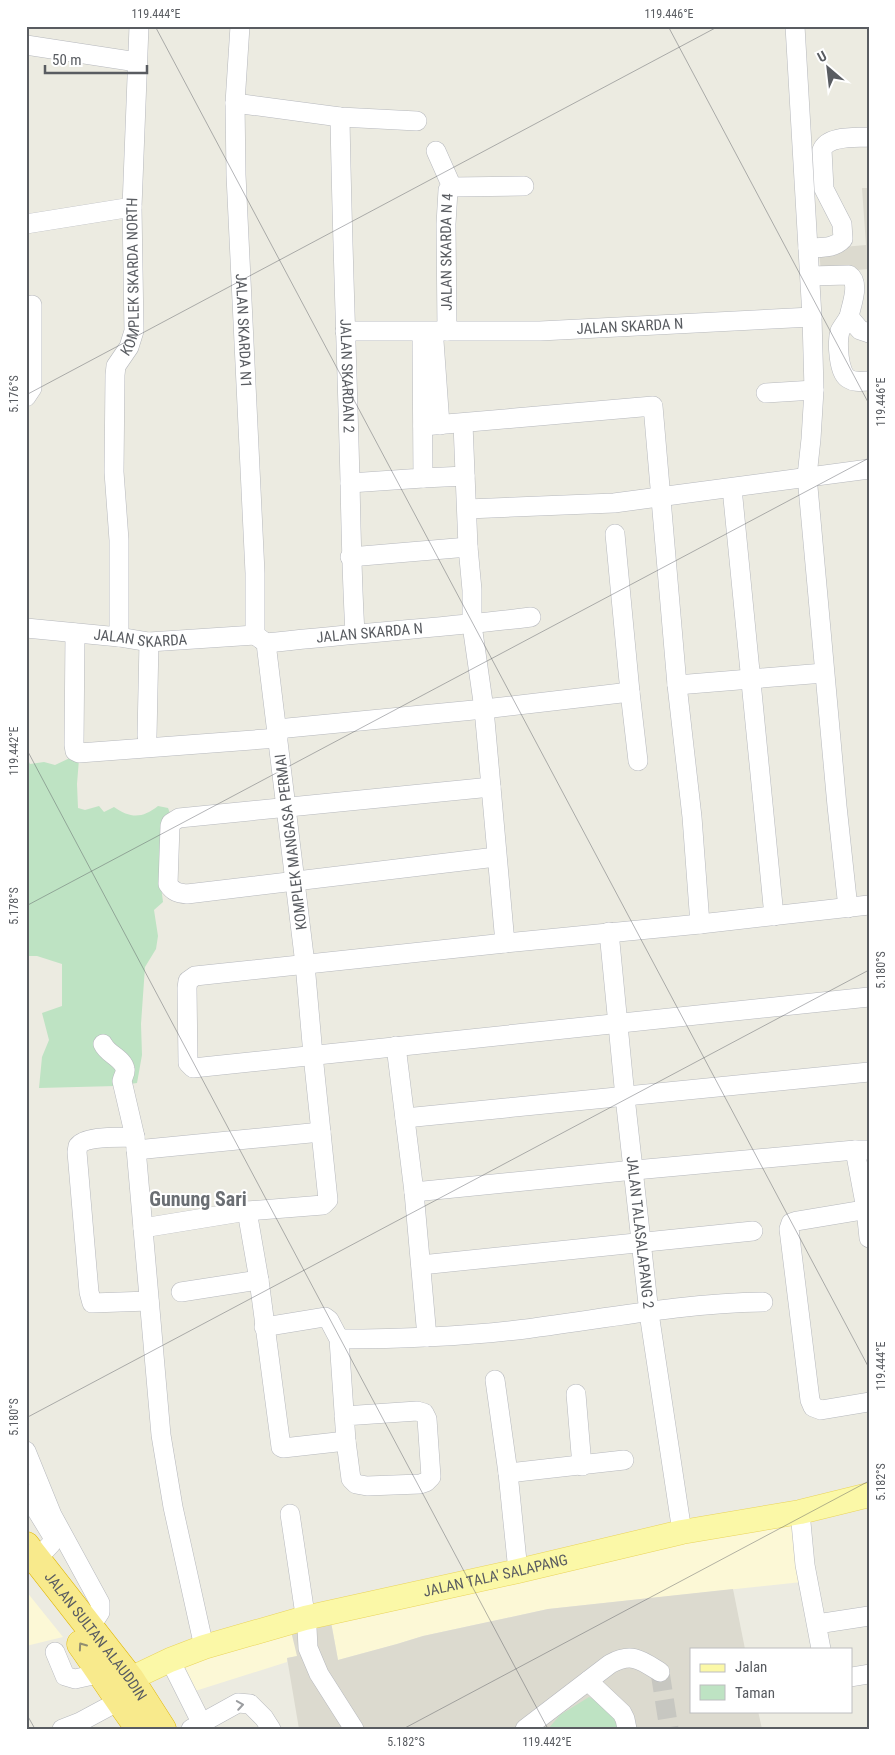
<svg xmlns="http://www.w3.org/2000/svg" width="895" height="1755" font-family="'Roboto Condensed',sans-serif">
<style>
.commercial{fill:#fcf8d6}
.education{fill:#dcdacf}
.green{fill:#bee3c3}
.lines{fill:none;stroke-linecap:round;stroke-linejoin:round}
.minor-tunnel{stroke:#c7c7c1;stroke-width:19;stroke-dasharray:19 9;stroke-linecap:butt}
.minor-casing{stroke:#b6b8bd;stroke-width:20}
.major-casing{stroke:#ead45b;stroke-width:25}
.highway-casing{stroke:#e2ba0a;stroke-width:29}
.minor{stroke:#fff;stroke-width:19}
.major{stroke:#fbf8a7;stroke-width:24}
.highway{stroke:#f8ea8c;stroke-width:28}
.oneway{stroke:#918e70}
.oneway2{stroke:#9b9da0}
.ticks{fill:none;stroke:#595c61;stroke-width:1;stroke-opacity:0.45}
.labels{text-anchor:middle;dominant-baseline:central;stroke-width:4;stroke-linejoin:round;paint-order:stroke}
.street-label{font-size:15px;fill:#595c61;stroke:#fff}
.district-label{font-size:20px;font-weight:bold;fill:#6a6e73;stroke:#fff}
.neatline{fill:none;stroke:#595c61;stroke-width:2}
.ticks-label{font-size:12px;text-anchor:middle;fill:#595c61}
</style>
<rect width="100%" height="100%" fill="#ecebe1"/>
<!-- commercial -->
<path class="commercial" d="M792 1515 802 1582 548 1609 423 1636 397 1644 338 1660 331 1622Z
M26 1591 63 1637 26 1646Z
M291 1631 298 1656 287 1658V1662L192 1692 177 1671 201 1658Z"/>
<!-- education -->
<path class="education" d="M862 188H869V269L821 273 819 249 866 245Z
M733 1589 745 1649H691V1711H758L762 1729H299L287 1658 297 1656 291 1631 331 1622 338 1660 397 1644 423 1636 548 1609Z"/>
<!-- green -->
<path class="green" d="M26 756 30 764 44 762 55 765 72 757 79 759 77 784 78 808 85 810 99 806 104 812 114 807C131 819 143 818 158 806L168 808 171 816 161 886 163 902 154 910 158 936 156 949 145 967 141 1024 142 1055 137 1083 116 1086 39 1088 42 1057 49 1040 42 1013 62 1006V964L37 956H26Z
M589 1697C603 1703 614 1714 618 1729H548L560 1715Z"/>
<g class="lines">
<!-- minor-tunnel -->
<path class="minor-tunnel" d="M660 1672 669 1729"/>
<!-- minor casing -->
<g class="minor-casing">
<g id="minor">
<path id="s1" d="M240 26 235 103 236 175 255 573V635"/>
<path d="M795 26 812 317 814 390 811 439 807 476 837 806 848 908"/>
<path d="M26 45 137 62"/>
<path d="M235 103 340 117 417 121"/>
<path id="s2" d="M340 117C342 239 347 360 350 481 351 532 352 582 355 633"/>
<path d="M436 151 452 187"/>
<path d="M452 187 524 186"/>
<path d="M26 224 132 207"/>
<path d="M808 248C821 247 834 249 843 239L842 224 824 189 822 150C828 135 855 138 869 137"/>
<path d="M810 276 849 275C861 283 851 305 849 317"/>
<path d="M26 306 32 305V388L26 397"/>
<path id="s3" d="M345 331H540L812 317"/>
<path id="s4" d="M447 331 446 224 448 190 452 187"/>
<path d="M869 333 860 330 849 317C846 322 842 327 840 331 837 342 838 374 849 379 855 383 862 381 869 381"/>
<path d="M766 393 814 390"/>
<path d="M463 424 468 547 472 590V625L484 709 505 943"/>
<path d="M423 426 653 406 677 685 692 817 700 924"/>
<path d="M423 478 465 476"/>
<path d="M350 483 423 478 422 342 423 339H431L434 341 440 425"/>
<path d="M732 488 774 916"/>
<path d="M467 509 614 503 869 469"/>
<path d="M615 534 630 692 638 761"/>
<path d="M350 557 468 547"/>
<path id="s5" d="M26 628 119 637 149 642 255 635"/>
<path d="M75 633 74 745 75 751 79 753 278 738"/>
<path id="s6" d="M119 637V540L114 472 115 375 116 366 129 347 134 331 132 207 139 26"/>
<path id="s7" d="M266 643C354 633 443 628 531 617"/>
<path d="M677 685 824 673"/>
<path d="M277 729 484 709 630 692"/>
<path d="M147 736 149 642"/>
<path d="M491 787 179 818 171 823 170 826 168 884C173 892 178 893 187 894L496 857"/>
<path d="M869 905 700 924 505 943 195 976 188 981 187 988 188 1063 193 1068 869 997"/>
<path id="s8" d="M609 932 625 1097 649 1313 682 1532"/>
<path d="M103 1044C107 1054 123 1058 125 1069 126 1073 123 1076 122 1081L135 1137 161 1435 173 1507 204 1647"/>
<path d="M396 1046 414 1192 624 1171 855 1150"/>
<path d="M405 1118 869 1072"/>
<path d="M135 1137C122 1138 86 1135 78 1146L77 1152 89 1292 92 1303 149 1301"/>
<path d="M136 1150 321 1132"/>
<path d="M869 1150H855L866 1209 869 1238"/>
<path d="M414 1192 427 1337"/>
<path d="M869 1209 797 1221 791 1223 789 1229 810 1400 813 1407 821 1410 869 1402"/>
<path d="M247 1211 259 1280 281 1447 283 1448 346 1441"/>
<path d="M143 1228 247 1211 323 1205 328 1200 313 1055 305 964 266 643 255 635"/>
<path d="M421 1265 753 1231"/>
<path d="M181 1292 259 1280"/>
<path d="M264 1327 325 1317 329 1320 339 1339 346 1441 351 1479 356 1484 367 1486 420 1484 426 1482 431 1477 427 1419 424 1413 417 1411 344 1416"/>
<path d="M339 1339C398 1339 458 1337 517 1330 598 1320 681 1303 763 1302"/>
<path d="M495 1380 508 1473 518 1571"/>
<path d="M576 1394 582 1466"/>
<path d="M26 1451 52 1515 100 1603V1612L91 1626"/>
<path d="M508 1473 624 1460"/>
<path d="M26 1493 53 1537 51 1544 37 1559"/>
<path d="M800 1512 805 1565 821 1649"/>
<path d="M290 1514 307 1628 308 1648 319 1674 354 1729"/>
<path d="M817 1624 869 1616"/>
<path d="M55 1652 65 1676 75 1679 102 1673"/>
<path d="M170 1660 201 1722"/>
<path d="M851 1677 869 1674"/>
<path d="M588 1681 622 1713 625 1719 627 1729"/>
<path d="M62 1729 80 1722 119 1701"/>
<path d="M191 1729 238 1703 250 1704 264 1718 271 1729"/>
<path d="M525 1729 610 1664C632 1652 641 1660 660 1672"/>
</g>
</g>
<!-- major casing -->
<g class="major-casing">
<g id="major">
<path id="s9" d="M130 1679 170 1660 204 1647 305 1618 518 1571 682 1532 800 1512 869 1495"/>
</g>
</g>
<!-- highway casing -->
<g class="highway-casing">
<g id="highway">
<path id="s10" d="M26 1546 130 1679 162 1729"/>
<path d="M81 1644C101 1672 119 1701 140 1729"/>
</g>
</g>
<!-- minor -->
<use href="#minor" class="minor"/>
<!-- major -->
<use href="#major" class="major"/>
<!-- highway -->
<use href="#highway" class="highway"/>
</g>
<!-- one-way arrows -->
<defs><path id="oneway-chevron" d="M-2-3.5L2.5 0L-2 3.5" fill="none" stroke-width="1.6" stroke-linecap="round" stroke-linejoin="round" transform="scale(1.25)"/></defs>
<use class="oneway" href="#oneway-chevron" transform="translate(82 1646) rotate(-125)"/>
<use class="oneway2" href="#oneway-chevron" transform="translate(240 1705) rotate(-9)"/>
<!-- ticks -->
<path class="ticks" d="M155 26 869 1368M668 26 869 404M26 395 719 26M26 748 548 1729M26 906 869 458M26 1418 869 970M26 1713 35 1729M403 1729 869 1481"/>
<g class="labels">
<!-- street labels -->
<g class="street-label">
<text stroke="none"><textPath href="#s4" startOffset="79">JALAN SKARDA N 4</textPath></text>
<text stroke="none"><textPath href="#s6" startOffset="365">KOMPLEK SKARDA NORTH</textPath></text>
<text stroke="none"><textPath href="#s3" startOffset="285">JALAN SKARDA N</textPath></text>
<text stroke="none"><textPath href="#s1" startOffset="305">JALAN SKARDA N1</textPath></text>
<text stroke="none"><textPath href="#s2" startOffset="259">JALAN SKARDAN 2</textPath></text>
<text stroke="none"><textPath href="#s7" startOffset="104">JALAN SKARDA N</textPath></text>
<text stroke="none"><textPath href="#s5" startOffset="115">JALAN SKARDA</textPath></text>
<text transform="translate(291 842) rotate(-97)">KOMPLEK MANGASA PERMAI</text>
<text stroke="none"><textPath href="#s8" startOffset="302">JALAN TALASALAPANG 2</textPath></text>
<text stroke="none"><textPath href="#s9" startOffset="381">JALAN TALA' SALAPANG</textPath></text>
<text stroke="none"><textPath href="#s10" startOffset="114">JALAN SULTAN ALAUDDIN</textPath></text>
</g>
<!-- district labels -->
<g class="district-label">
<text x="198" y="1199">Gunung Sari</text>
</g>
</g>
<!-- border -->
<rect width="895" height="1755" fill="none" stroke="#ffffff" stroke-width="55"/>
<!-- legend -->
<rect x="690" y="1648" width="162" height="65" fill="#ffffff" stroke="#bdbec0"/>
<rect x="700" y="1664" width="25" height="8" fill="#fbf8a7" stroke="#bdbec0"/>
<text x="735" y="1672" font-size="15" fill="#595c61">Jalan</text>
<rect x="700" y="1685" width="25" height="15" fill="#bee3c3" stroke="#bdbec0"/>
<text x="735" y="1698" font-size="15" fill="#595c61">Taman</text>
<!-- north arrow -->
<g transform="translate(828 68) rotate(332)" stroke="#ffffff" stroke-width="4" paint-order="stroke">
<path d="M0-4L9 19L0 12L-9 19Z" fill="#595c61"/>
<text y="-8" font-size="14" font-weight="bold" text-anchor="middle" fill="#595c61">U</text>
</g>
<!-- scale -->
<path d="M45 65v8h102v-8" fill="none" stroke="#595c61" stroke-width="2.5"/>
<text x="52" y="65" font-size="15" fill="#595c61" stroke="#ffffff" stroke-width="4" paint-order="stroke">50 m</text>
<rect x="28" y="28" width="840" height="1700" class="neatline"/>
<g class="ticks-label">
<text x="156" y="18">119.444°E</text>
<text x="669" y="18">119.446°E</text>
<text transform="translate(14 394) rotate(-90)" y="4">5.176°S</text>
<text transform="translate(881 402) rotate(-90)" y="4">119.446°E</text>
<text transform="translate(14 751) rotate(-90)" y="4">119.442°E</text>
<text transform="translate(14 906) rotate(-90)" y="4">5.178°S</text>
<text transform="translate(881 970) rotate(-90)" y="4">5.180°S</text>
<text transform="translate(881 1366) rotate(-90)" y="4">119.444°E</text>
<text transform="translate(14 1417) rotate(-90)" y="4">5.180°S</text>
<text transform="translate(881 1482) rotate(-90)" y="4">5.182°S</text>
<text x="406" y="1746">5.182°S</text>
<text x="547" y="1746">119.442°E</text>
</g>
</svg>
